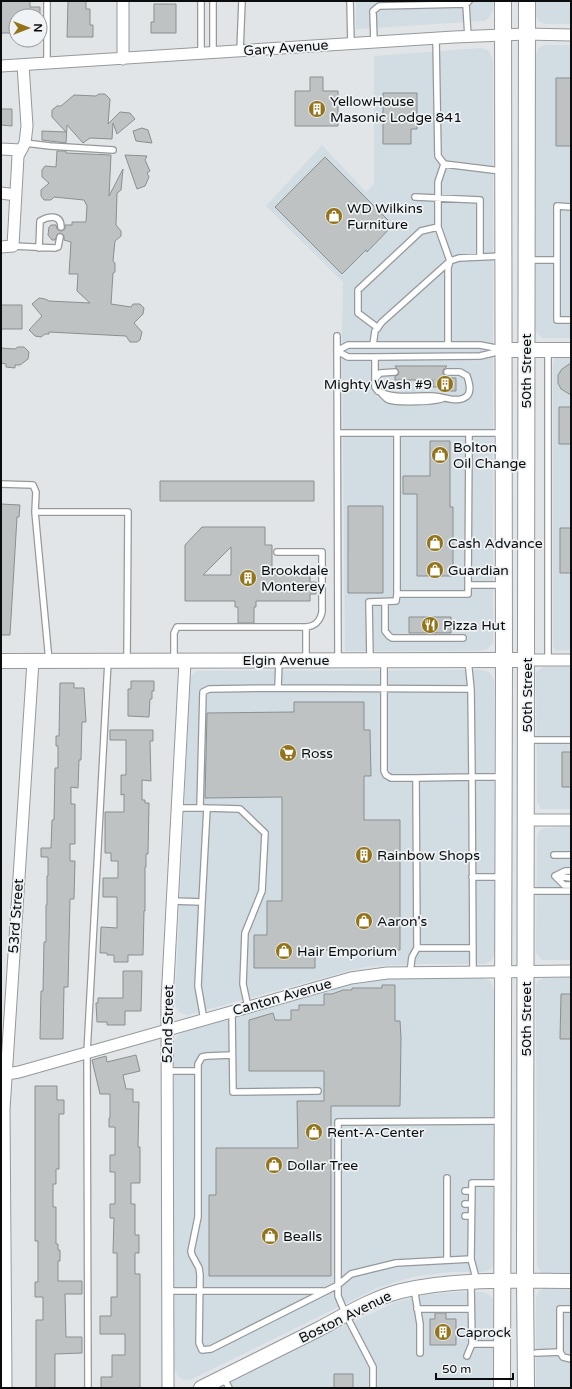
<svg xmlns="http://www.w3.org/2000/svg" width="572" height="1389" font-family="'Varela Round',sans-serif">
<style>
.built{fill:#d1dce3}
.building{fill:#bec2c2;stroke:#8b8f8f;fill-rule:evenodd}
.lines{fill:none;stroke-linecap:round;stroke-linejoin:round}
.service-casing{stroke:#95999b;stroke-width:8}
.minor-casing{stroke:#95999b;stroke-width:13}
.tertiary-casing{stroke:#95999b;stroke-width:16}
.secondary-casing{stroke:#95999b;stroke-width:18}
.service{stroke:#fff;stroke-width:5.5}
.minor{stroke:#fff;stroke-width:11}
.tertiary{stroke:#fff;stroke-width:14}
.secondary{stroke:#fff;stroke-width:16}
.labels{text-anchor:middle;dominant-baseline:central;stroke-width:3.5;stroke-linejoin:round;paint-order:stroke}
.street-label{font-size:14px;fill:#0b0c0d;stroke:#eff3f5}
.poi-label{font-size:14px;fill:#0b0c0d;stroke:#eff3f5;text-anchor:start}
</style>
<rect width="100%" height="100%" fill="#e2e5e8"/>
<!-- built -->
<path class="built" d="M356 1H494L493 10 489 18 484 21 356 29Z
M535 1H571V24H546L540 22 536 16Z
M543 45H571V338H542L537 333 535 327V58L538 49Z
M481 48 489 51 493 60V643L487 649 480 651H345L342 338 343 282 266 206 322 145 366 192 374 184V56Z
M555 358H571V650L557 651 554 649 553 646V363Z
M544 667H571V809H541L537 802 536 673 540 669Z
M481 670 489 672 494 680 495 950 494 955 491 961 485 964H422L371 966 348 971 187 1015 179 1012 175 1004 190 681 192 675 197 671Z
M571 827V960H542L537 955 536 952 537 836 540 830 544 828Z
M481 978H485L491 982 494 991V1261L492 1268 487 1271 484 1272H451L417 1276 379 1287 192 1379 187 1380 181 1379 177 1375 174 1365V1046L175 1039 183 1032 350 985 389 979Z
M543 978H571V1274L542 1273 537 1266 536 987 538 981Z
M544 1288H571V1388H536V1298L538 1292Z
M454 1292H483L490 1295 493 1300 494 1388H219L327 1334 396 1302 424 1295Z"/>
<!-- building -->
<path class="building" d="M1 1H30V7H40V16H16V33H1Z
M68 1H86V9H90V25H93V37H67Z
M154 4H176V33H151V22H154Z
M310 77H323V91H338V126H295V91H310Z
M556 78H571V146H556Z
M383 93H417V129H411V144H383Z
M99 94H105L110 99 108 124 120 112 130 113 135 119 117 134 113 123 112 139 90 138 83 143 67 125 66 143 42 140V131L66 132 52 117V110L57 106H61L74 95 96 96Z
M1 109H12V126L1 125Z
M142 128 148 130 152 143 136 141 133 131Z
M57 151H66V153L111 155 109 196 123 169 121 190 117 193 116 225 121 231V236L115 241 113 261 115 263V272L113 273 111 304 131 307 133 304H140L144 308 143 314 134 323 142 332 140 340 137 342H130L126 336 49 332V334H45L41 337 35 336 29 330 42 316 32 304 39 298 45 299 49 301 90 303 77 291 78 274H69L71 242 64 240V236L61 233 57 235 55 240H52L48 235 49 227 51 225H56L57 229 61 231 65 229V225H72V222H86L87 206 84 200 54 197 51 200H44L41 196V190L49 183 42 177V170L45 166 56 167Z
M125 155 147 156 145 160 150 171 147 173 149 177 145 186 137 189Z
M325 157 393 225 367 252 366 250 342 274 275 207Z
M1 305H22V329H1Z
M18 347H24L29 352 28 359 20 365H15V368L6 367V364L1 363V348L15 349Z
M571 363V395L561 389 558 383V375L562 369Z
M395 366H447L443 370V374L447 376V378H456V391H444V387H433V380H395V376L398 375 399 372Z
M559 407H571V444H559Z
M430 441H450V507H453V576H417V494H403V476H430Z
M160 481H314V501H160Z
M1 504 20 505 19 517H17L10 635H1Z
M348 506H383V593H348Z
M202 527H265V545H272V575H310V582H316V594H310V601H256V607H254V623H238V607H235V601H185V545ZM231 547V575H203Z
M560 528H571V573H560Z
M409 617H451V633H409Z
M131 681H154V691H152V699H150L149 717 128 716V689H131Z
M60 683H74V688H84L86 722H82L81 760H79L78 788 71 787V804H75V844H70V861H75L74 899H70L68 987H64L63 1039H40L41 991H43L44 942H46V905H47V876H48V857H41V848H51L52 820H54L55 768H58V746H56V736H59Z
M294 702H364V730H370L371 776H364V820H400V950H315V968H254V935H267V901H282V797L205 798 207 713 294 712Z
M110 730H153V741H150L151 781 142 780V800H145V803H149L148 854H146V867H145V911H144L143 955H128V962H114V955H107V953H100L101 927 117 928V897H103V878H118V861H111V853H105V812H124V794L121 795V775H126V740H110Z
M562 752H571V787H562Z
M123 971H142L141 1011H125V1025H107V1022H97L96 1003H98V998H123Z
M382 985H395V1021H400L401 1038 400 1106H331V1276H209V1195H216V1148H298L297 1101H324V1071H249V1020L273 1013 275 1020H291V1010H299V1005H324V994H332L343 990H352V988H382Z
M561 994H571V1039H560Z
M136 1055 140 1071 123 1075 126 1089H133V1102H139L138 1147H140V1183H131V1204H135V1235H139V1253H135V1274H140V1388H101V1377H112V1355H125V1334H100V1316H111V1297H117V1253H113L114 1218H110V1204H115V1172H110V1155H115V1127H109V1118H110V1094H100L92 1060 106 1056 107 1062Z
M35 1086H57V1100H64V1114H59V1169H56V1184H53V1207H56V1244H58V1250H60V1261H58V1281H82V1294H65L66 1337H82V1353L55 1354V1388H36V1320H43V1297H35V1282H38V1241H35Z
M435 1313H446V1319H456V1345H430V1319H435Z
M334 1374H353V1388H334Z"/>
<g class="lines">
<!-- service casing -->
<g class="service-casing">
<path id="service" d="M47 1V63
M201 1V54
M213 1V53
M350 1 351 44
M466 4 468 37
M436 38 438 156 444 164 501 171
M374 42 373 11 379 6 466 4 469 1
M240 51 242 1
M25 143 50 146 113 150
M415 197 480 200V257
M571 207 557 206V320H571
M13 246 55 248 58 247 60 237
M39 248 40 221C48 216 61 214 61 227
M528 260H557
M378 328 358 313V290L421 231 438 227
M337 336 338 660
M373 345 375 331 382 322 450 261 438 227V182L444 164
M448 345V268L450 261 459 258 503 256
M337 351 348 357H375L480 356 501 351
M337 351 348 345H480L501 349
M375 357V387L378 391C394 400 415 395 433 396 442 396 458 404 467 396 472 391 469 382 467 376L460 372H447
M375 379 380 373 395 372
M382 394C384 396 386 399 389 400 398 403 436 402 444 398
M338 433H503
M397 433V594H468L469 433
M1 484 33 485 36 492 35 512 49 661
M35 512H128L127 660
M277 552H322V612C320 621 316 626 306 627V660
M468 585H502
M385 602V631L389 636 392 638H463
M370 659 369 602 396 601 397 594
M548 660V350
M174 661V633L177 627H306
M279 661 278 688 471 689 468 660
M384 661V771L386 775 391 778H416L417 948 412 957 410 973
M527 740H571
M416 778 472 777 471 689
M200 808 203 692 209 689 278 688
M207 808 240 809 265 833 262 891 245 933 243 984 248 1007
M554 855H571
M555 876 564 885H571
M555 876 565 871H571
M555 876 571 878
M472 877H502
M527 891H571
M172 901 202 902 207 808H177
M202 902 198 986 204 1020
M417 948H472
M473 972 472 777H502
M232 1012 233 1092 318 1091
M232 1055 207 1056 202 1057 198 1064V1217L191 1251 192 1255 199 1268 200 1275 199 1343 202 1350 211 1349 338 1285 351 1274 396 1263 471 1259 472 1183H500
M167 1071H197
M447 1178V1260
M465 1191H472
M465 1204H471
M465 1216H471
M471 1259 477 1282
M471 1283 472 1344H500
M414 1288 420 1324V1353
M168 1291H323
M417 1309H471
M571 1309H560V1352L563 1357 571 1359
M536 1353 560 1352
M467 1356 472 1344
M224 1378 229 1388
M88 1388 87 1053 108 661
M373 1388V1367L346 1315 338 1296V1122L501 1121"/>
</g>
<!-- minor casing -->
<g class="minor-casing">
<path id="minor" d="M123 59V1
M1 66 454 37 526 34 571 35
M1 149 21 150
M1 193 16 195
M1 247 13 246 18 156 25 143 27 126 23 65
M527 660H571
M527 820H571
M1 1075 19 1072 351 978 387 973 571 971
M6 1388 4 1109 33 661
M168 1388 167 1001 185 661"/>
</g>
<!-- tertiary casing -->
<g class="tertiary-casing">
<path id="tertiary" d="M503 350H571
M1 661 527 660
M201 1388C241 1368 281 1348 321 1328 347 1314 373 1298 401 1291 454 1278 517 1281 571 1281"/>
</g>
<!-- secondary casing -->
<g class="secondary-casing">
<path id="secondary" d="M502 1388 504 660 503 1
M526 1388 525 1281 527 1"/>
</g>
<!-- service -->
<use href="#service" class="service"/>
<!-- minor -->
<use href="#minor" class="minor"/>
<!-- tertiary -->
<use href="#tertiary" class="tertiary"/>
<!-- secondary -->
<use href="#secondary" class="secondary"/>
</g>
<!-- icons -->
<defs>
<g id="building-disc" transform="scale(0.9)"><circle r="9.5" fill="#93741b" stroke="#eff3f5"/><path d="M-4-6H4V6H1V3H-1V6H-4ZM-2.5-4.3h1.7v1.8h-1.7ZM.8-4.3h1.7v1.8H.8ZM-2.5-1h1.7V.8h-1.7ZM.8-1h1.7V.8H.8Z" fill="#fff"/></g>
<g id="shop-disc" transform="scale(0.9)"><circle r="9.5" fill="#93741b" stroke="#eff3f5"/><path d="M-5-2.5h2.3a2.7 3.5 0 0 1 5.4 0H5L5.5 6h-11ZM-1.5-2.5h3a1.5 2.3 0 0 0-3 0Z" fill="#fff"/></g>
<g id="restaurant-disc" transform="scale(0.9)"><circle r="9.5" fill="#93741b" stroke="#eff3f5"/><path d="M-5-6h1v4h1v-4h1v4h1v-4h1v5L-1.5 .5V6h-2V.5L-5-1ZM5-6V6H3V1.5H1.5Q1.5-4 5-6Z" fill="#fff"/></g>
<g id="supermarket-disc" transform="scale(0.9)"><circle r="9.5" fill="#93741b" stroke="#eff3f5"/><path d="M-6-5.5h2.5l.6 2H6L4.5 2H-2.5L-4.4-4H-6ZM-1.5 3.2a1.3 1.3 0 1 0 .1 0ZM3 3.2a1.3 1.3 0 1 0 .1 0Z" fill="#fff"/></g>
</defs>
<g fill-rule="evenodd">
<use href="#building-disc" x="317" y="109"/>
<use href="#shop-disc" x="334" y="216"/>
<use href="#building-disc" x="445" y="384"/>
<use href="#shop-disc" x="440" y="455"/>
<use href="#shop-disc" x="435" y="543"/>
<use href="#shop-disc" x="435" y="570"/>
<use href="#building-disc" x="248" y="578"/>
<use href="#restaurant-disc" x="430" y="625"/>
<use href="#supermarket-disc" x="288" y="753"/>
<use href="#building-disc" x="364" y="855"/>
<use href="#shop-disc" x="364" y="921"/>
<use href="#shop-disc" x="284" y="951"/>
<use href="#shop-disc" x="314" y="1132"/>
<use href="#shop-disc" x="274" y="1165"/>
<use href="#shop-disc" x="270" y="1236"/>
<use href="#building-disc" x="443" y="1332"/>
</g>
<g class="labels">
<!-- street labels -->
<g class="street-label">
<text transform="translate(286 48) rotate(-4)">Gary Avenue</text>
<text transform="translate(526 371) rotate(-90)">50th Street</text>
<text x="286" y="660">Elgin Avenue</text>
<text transform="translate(527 695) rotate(-90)">50th Street</text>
<text transform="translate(16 916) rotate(-86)">53rd Street</text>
<text transform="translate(282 997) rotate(-16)">Canton Avenue</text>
<text transform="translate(526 1019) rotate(-90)">50th Street</text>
<text transform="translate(168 1024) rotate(-89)">52nd Street</text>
<text transform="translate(345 1317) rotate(-26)">Boston Avenue</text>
</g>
<!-- poi labels -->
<g class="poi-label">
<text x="330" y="101">YellowHouse<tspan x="330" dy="16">Masonic Lodge 841</tspan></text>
<text x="347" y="208">WD Wilkins<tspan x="347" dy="16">Furniture</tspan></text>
<text x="432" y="384" text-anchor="end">Mighty Wash #9</text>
<text x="453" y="447">Bolton<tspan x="453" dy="16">Oil Change</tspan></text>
<text x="448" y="543">Cash Advance</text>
<text x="261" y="570">Brookdale<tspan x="261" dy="16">Monterey</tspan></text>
<text x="448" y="570">Guardian</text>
<text x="443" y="625">Pizza Hut</text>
<text x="301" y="753">Ross</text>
<text x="377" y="855">Rainbow Shops</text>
<text x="377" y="921">Aaron's</text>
<text x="297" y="951">Hair Emporium</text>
<text x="327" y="1132">Rent-A-Center</text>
<text x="287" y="1165">Dollar Tree</text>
<text x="283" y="1236">Bealls</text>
<text x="456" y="1332">Caprock</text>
</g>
</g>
<!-- border -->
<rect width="572" height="1389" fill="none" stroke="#0b0c0d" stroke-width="4"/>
<!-- north arrow -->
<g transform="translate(28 28) rotate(90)"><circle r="19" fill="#eff3f5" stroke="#949798"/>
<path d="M0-3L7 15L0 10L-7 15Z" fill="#93741b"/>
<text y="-6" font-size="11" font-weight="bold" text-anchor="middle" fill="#0b0c0d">N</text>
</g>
<!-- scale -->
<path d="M436 1373v6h77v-6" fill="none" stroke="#0b0c0d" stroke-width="2"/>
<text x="442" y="1373" font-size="12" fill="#0b0c0d" stroke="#eff3f5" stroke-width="3" paint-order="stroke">50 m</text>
</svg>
